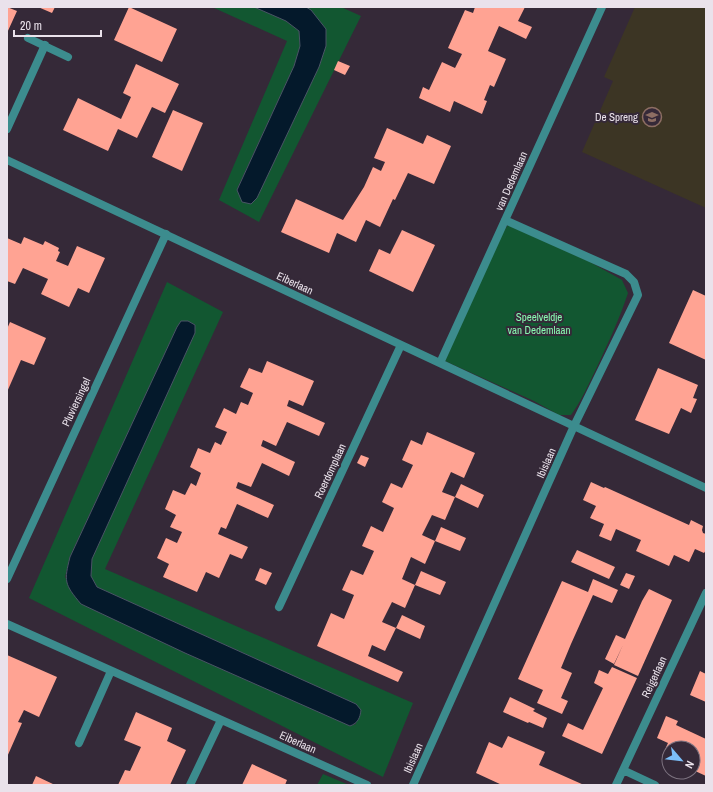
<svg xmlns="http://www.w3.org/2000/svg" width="713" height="792" font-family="'Archivo Narrow',sans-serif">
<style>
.education{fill:#3c3524}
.green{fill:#125731;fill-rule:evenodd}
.water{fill:#04192b;stroke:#495565}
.building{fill:#ffa393}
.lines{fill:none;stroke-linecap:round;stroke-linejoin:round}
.minor{stroke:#3c8c8e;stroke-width:8}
.labels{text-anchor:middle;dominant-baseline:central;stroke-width:4;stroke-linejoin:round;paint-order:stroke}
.poi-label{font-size:11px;fill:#eae2eb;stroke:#352938;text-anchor:end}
.street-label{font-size:11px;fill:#eae2eb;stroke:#352938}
.park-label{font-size:11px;fill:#89f8b1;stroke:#352938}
</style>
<rect width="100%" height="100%" fill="#352938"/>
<!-- education -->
<path class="education" d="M635 7H706V208L582 152 613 81 604 77Z"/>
<!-- green -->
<path class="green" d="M212 7H254L286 21 299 31 300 46 294 66 237 189 250 204 257 198 319 67 326 46 311 10 306 7H341L361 16 259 222 219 200 287 41Z
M508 225 590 262 622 280 628 293C620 318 608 343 597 367 589 383 582 400 571 415H559L534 401 445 361 503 232Z
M167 282 223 312 105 569 413 703 383 777 29 598ZM181 321H188L195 325V333L92 559 91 576 97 587 356 704V724L350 726 185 653 81 604 65 577 70 556 177 327Z
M323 774 349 785H317Z"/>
<!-- water -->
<path class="water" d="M254 7H306L311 10 326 29V46L319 67 257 198 251 204 242 202 237 190 294 66 300 46 299 31 286 21Z
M181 321H188L195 325V333L92 559 91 576 97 587 356 704 361 710C360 718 358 723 350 726L185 653 81 604C64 584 64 581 70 557L177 327Z"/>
<!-- building -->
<path class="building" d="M7 7 17 11 7 33Z
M38 7H55L52 13Z
M129 7 177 29 162 62 114 40Z
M475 7H525L518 21 532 27 526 39 499 26 488 51 506 59 494 87 490 85 484 100 487 101 482 114 454 101 450 112 419 98 423 87 429 90 442 62 455 68 462 54 448 48 465 10 473 13Z
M338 61 350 66 345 75 334 70Z
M136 64 179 84 165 113 152 107 137 138 118 129 108 151 63 130 78 98 121 119 131 97 123 93Z
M173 110 203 123 182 171 152 157Z
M387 128 423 144 427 135 451 146 434 184 408 173 395 200 393 199 380 227 366 220 356 242 337 233 329 253 281 232 296 199 343 220 364 187 373 167 381 171 385 162 374 158Z
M402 230 435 245 413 292 369 271 379 249 390 254Z
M24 237 43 245 45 241 59 248 58 251 60 252 56 261 68 266 77 246 105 258 89 293 78 288 69 307 41 294 48 279 23 268 15 284 7 281V238L21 244Z
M693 290 706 296V360L669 343Z
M10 322 46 338 34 365 21 360 7 392V329Z
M267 361 314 381 303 406 289 400 287 406 325 423 319 436 287 422 276 446 263 440 261 446 295 462 289 476 262 463 251 487 238 482 236 488 274 505 268 518 237 504 226 529 221 527 218 534 248 547 242 559 230 554 219 578 206 572 197 592 163 577 169 564 157 558 166 538 177 543 182 532 170 527 176 515 165 509 173 490 185 495 191 483 196 486 201 473 190 467 198 448 210 453 215 442 221 445 227 432 215 427 224 408 236 414 241 402 248 405 253 393 240 387 249 368 262 373Z
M658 368 698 385 693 398 697 399 691 413 681 408 669 434 635 420Z
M427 432 475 453 464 478 451 472 442 492 455 497 445 520 432 515 422 535 435 541 425 564 411 557 402 579 415 585 405 608 392 602 382 622 396 628 385 651 372 645 368 656 403 672 398 682 317 646 331 613 344 619 354 595 342 590 351 570 363 575 374 551 362 546 371 526 383 532 394 508 382 502 391 483 402 488 413 465 402 460 411 440 422 445Z
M361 455 369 458 365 467 357 463Z
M591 482 604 488 605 487 689 525 691 520 703 526 702 530 703 533 706 534V550L704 553 695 549 689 562 674 555 669 566 636 551 641 540 616 529 611 541 599 536 604 524 590 518 596 506 583 500Z
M461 484 484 495 478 508 455 497Z
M441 527 466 538 460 551 435 541Z
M577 550 615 567 609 579 571 562Z
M260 568 272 573 266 585 255 580Z
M421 571 446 582 440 595 415 585Z
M626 573 635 576 629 589 620 585Z
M593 579 618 590 612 603 593 595 571 644 561 668 572 673 561 698 568 701 562 714 537 703 543 690 518 679 562 581 588 592Z
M649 589 672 600 638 676 614 665 623 645 614 664 605 659 616 635 625 639 642 601Z
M402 615 425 626 420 639 396 628Z
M7 655 57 677 39 717 24 710 18 722 22 723 7 757Z
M612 667 637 678 602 754 562 736 568 723 583 730 603 688 594 683 599 670 608 674Z
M700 671 706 674V702L690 695Z
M510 697 535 709 533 711 547 718 543 728 529 722 528 723 503 712Z
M136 712 172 728 167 741 186 750 170 785H118L125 770 130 771 141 747 124 740Z
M666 716 678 721 676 725 706 739V776L693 770V748H669V764L662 761 663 757 662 756 668 743 657 738Z
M508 736 545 752 539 765 584 785H502L476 773 489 742 502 748Z
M252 764 287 780 285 785H242Z
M36 776 55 785H32Z"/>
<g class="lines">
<!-- minor -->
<path class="minor" d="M28 38 68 57
M7 129 45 45
M7 160 706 488
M440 363 602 7
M7 579 166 234
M279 607 401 345
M7 624 367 785
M79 743 111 671
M623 770 655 785
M190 785 221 720
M413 785 574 426 638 295 634 282 626 274 505 220
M616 785 706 593"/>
</g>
<!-- icons -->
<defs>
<g id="school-ring" transform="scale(1)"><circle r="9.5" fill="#352938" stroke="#8d6e63" stroke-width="1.5"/><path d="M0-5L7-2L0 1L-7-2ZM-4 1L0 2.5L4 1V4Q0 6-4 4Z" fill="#8d6e63"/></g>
</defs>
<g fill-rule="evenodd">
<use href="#school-ring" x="652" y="117"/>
</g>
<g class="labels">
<!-- poi labels -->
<g class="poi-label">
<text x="638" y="117">De Spreng</text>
</g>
<!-- street labels -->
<g class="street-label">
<text transform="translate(511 181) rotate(-66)">van Dedemlaan</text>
<text transform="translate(295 283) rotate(25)">Eiberlaan</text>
<text transform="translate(76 402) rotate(-65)">Pluviersingel</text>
<text transform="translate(546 463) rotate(-66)">Ibislaan</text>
<text transform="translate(330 471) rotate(-65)">Roerdomplaan</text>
<text transform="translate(654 677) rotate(-65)">Reigerlaan</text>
<text transform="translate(298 742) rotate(24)">Eiberlaan</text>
<text transform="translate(413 758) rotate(-66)">Ibislaan</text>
</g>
<!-- park labels -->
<g class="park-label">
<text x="539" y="317">Speelveldje<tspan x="539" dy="13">van Dedemlaan</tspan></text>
</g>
</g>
<!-- border -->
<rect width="713" height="792" fill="none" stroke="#eae2eb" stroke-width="16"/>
<!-- north arrow -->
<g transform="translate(681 760) rotate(118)"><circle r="19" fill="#352938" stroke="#7d7380"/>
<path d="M0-3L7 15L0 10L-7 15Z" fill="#7bbef8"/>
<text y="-6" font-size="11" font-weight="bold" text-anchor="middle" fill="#eae2eb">N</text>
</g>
<!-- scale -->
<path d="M14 30v6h87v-6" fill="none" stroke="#eae2eb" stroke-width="2"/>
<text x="20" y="30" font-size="12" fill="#eae2eb" stroke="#352938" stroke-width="3" paint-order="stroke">20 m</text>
</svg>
